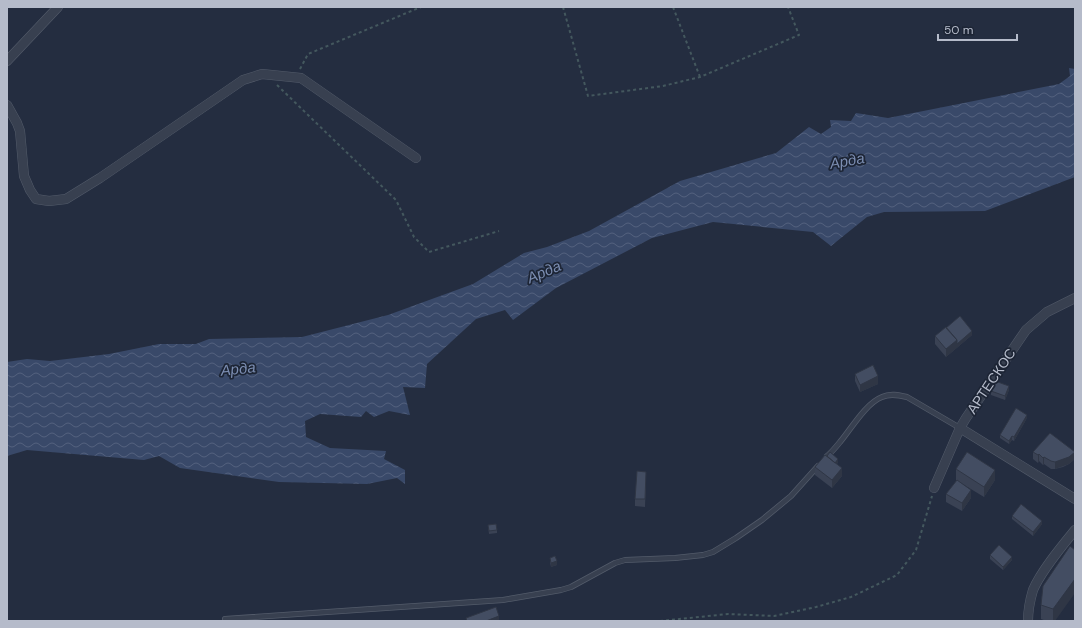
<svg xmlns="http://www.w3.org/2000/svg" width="1082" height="628" font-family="'DM Sans',sans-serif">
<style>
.water{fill:url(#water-waves)}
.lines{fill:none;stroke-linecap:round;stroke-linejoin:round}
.service-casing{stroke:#535b6a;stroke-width:6}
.minor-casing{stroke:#535b6a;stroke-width:10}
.path{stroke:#44585e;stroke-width:2;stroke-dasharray:3 3;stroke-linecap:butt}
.service{stroke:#384050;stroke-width:4.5}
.minor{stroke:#384050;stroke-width:9}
.wall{fill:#3a4254}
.shaded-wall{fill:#2f3645}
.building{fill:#434d62;stroke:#2f3645}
.labels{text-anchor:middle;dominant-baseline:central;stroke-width:3.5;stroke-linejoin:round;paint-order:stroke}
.street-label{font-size:14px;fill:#b5bbca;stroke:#1d2535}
.water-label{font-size:15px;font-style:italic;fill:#7c8eb2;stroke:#1d2535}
</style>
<defs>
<pattern id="water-waves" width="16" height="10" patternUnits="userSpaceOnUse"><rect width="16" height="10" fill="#394969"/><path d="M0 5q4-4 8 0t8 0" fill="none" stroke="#53617d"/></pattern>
</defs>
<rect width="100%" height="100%" fill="#242d40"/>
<!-- water -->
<path class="water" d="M1069 68 1075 69V177L985 211 884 212 867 217 831 246 813 232 713 222 652 238 556 288 513 320 505 310 476 319 427 364 425 388 403 387 410 415 389 411 374 417 366 411 361 417 320 414 305 421 306 437 330 448 386 451 384 459 405 470V484L397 478 367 484 279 482 180 468 159 456 144 460 27 450 7 456V362L27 359 50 361 109 354 159 344H196L209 339 302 337 388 315 473 284 524 253 547 247 589 231 680 181 776 153 809 127 821 134 831 127 830 120 851 121 856 113 888 118 1059 84 1070 76Z"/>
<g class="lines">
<!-- service casing -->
<g class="service-casing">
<path id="service" d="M827 456C832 452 836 447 840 442 851 429 866 403 882 397 890 393 899 395 907 397L960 428
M225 619 503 600 561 590 571 587 615 563 625 560 675 558 703 555 713 552 736 538 762 520 791 496 818 466"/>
</g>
<!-- minor casing -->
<g class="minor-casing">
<path id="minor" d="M7 61 58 7
M7 105 17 123 20 131 24 176 30 190 36 199 49 201 66 199 100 178 243 80 262 74 301 78 416 158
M960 428 1075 499
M934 488 960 428 966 418 1026 330 1047 312 1075 298
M1028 621C1028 610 1030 600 1033 590 1041 571 1062 546 1075 530"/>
</g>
<!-- path -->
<path class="path" d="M563 7 588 96 663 86 700 77 799 35 788 7
M673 7 700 77
M300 69 308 54 421 7
M277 85 396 200 414 237 429 252 499 231
M660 621 728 614 774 616 816 607 851 597 897 575 916 550 932 496"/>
<!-- service -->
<use href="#service" class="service"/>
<!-- minor -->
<use href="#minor" class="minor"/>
</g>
<!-- wall -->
<path class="wall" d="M972 335 946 357 935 344V336Z
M855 374 878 384 860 392 855 381Z
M1009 390 1005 400 991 395V391Z
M1027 418 1014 441 1012 440 1009 444 1000 438V435Z
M1033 452 1075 459 1069 464 1063 467 1055 469H1051L1044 464 1043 465 1039 461 1038 463 1033 459Z
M827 456 838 462 837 464 842 476 832 488 815 475V467Z
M956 469 995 480 984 497 956 480Z
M646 479 645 507 635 506V499Z
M946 494 971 498 962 511 946 502Z
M1012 516 1042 524 1033 536 1012 519Z
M488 525 497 530V533L489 534Z
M1075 550 1055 621H1046L1041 619V605Z
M990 555 1012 560 1003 570 990 559Z
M550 558 557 565 551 567 550 562Z"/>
<!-- shaded-wall -->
<path class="shaded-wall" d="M972 331V335L946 357V349L957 340Z
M878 376V384L860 392V385Z
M1009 386V390L1005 400V396Z
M1027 415V418L1014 441V437Z
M1012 436V440L1009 444V441Z
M1075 452V459L1069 464 1055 469V462Z
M1039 454V461L1038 463V455Z
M1044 457V464L1043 465V458Z
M838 459V462L835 467V463Z
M842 468V476L832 488V480Z
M995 470V480L984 497V487Z
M971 490V498L962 511V503Z
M1042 521V524L1033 536V532Z
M1012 557V560L1003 570V567Z
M557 561V565L551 567V563Z
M1075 579V593L1055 621H1053V609Z
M499 616V620L497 621H486Z"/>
<!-- building -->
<path class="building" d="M960 316 972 331 957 344V340L946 328Z
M946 327 957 340 946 349 935 336Z
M873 365 878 376 860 385 855 374Z
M995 381 1009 386 1005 396 991 391Z
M1016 408 1027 415 1014 437 1012 436 1009 441 1000 435Z
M1050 433 1075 452 1069 457 1055 462 1051 461 1044 457 1043 458 1039 454 1038 455 1033 452Z
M830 452 838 459 835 463 827 456Z
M967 452 995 470 984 487 956 469Z
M825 455 842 468 832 480 815 467Z
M637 471 646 472 645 499H635Z
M957 480 971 490 962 503 946 494Z
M1021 504 1042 521 1033 532 1012 516Z
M496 524 497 530 489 531 488 525Z
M999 545 1012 557 1003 567 990 555Z
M1070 546 1075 550V579L1053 609 1041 605 1043 586Z
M555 556 557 561 551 563 550 558Z
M496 607 499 616 486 621H467L466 618Z"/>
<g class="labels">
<!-- street labels -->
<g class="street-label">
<text transform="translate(991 381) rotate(-56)">АРТЕСКОС</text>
</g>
<!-- water labels -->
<g class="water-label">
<text transform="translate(847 161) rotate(-10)">Арда</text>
<text transform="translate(544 272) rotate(-23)">Арда</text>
<text transform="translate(238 369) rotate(-6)">Арда</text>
</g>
</g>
<!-- border -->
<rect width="1082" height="628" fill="none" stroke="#b5bbca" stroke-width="16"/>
<!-- scale -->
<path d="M938 34v6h79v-6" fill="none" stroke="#b5bbca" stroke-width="2"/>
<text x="944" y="34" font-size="12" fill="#b5bbca" stroke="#1d2535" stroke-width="3" paint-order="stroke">50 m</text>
</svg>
